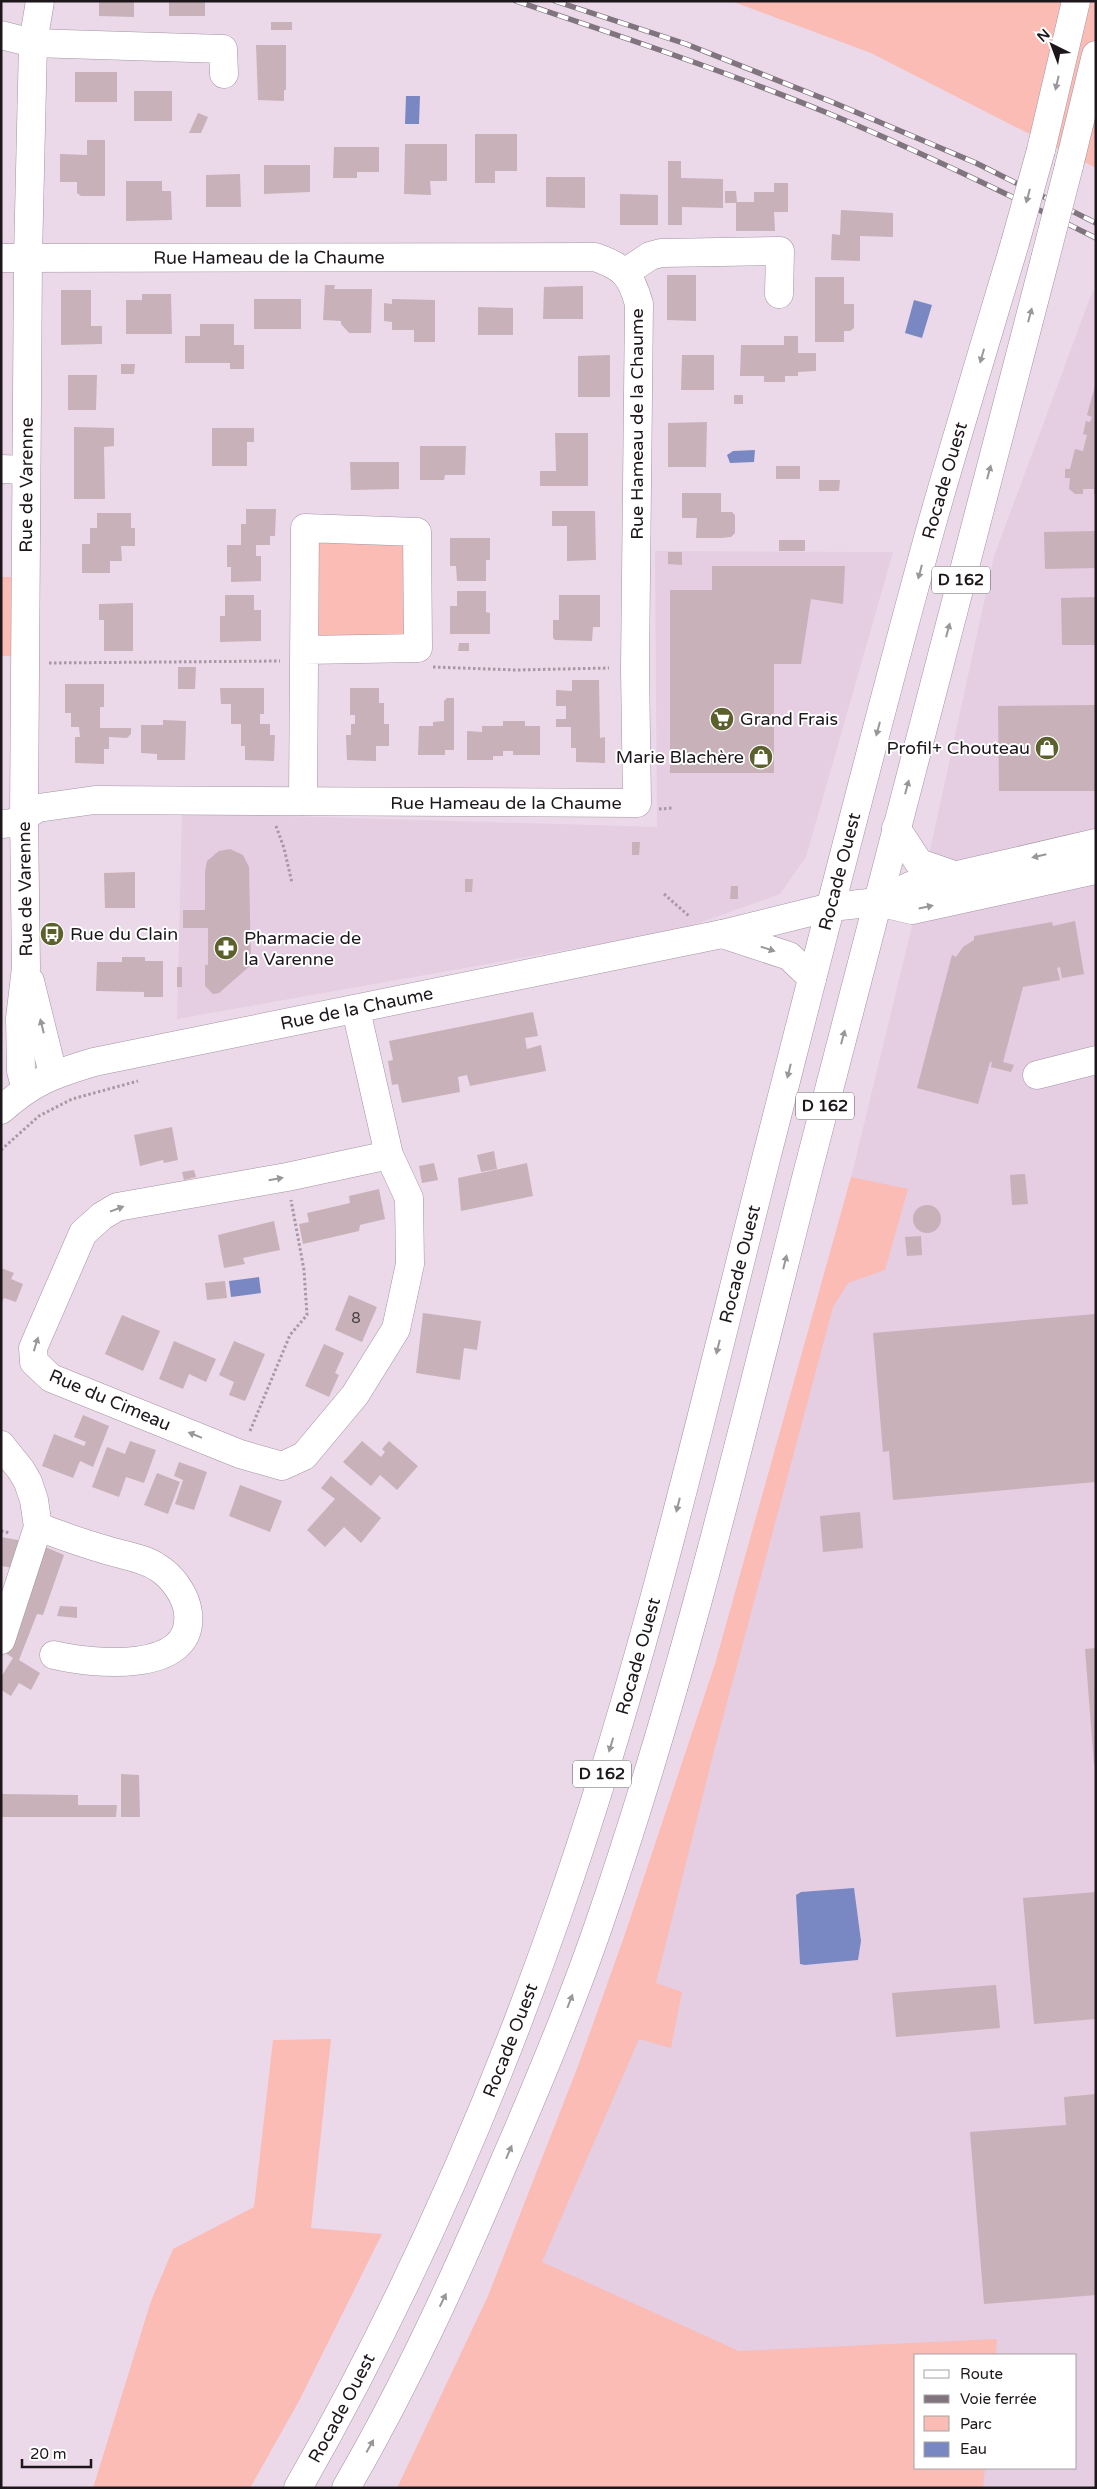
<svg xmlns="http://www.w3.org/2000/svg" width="1097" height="2489" font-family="'Varela Round',sans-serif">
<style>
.built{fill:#e5cde2;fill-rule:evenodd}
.green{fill:#fabcb4}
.water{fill:#7988c3}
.building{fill:#c8b1b8}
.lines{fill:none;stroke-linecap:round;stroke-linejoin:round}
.minor-casing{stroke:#a393a1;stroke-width:29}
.major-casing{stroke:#a393a1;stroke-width:29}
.path{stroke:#a698a5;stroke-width:3;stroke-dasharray:2.5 2.5;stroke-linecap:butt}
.minor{stroke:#fff;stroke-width:28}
.major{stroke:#fff;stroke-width:28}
.rail-casing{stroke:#80747f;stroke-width:5.5}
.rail{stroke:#fff;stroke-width:4;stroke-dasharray:11;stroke-linecap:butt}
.major-bridge-casing{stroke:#a393a1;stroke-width:29;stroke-linecap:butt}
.major-bridge{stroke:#fff;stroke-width:28}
.oneway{fill:#999799}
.labels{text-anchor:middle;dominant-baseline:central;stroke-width:4;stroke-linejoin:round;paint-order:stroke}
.number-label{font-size:15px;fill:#483e43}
.shield{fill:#fff;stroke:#615d60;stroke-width:1}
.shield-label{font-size:16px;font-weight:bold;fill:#1d171c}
.street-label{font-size:18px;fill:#1d171c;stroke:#fff}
.poi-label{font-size:18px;fill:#1d171c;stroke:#fff;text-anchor:start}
</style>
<rect width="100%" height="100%" fill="#ebd9e9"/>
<!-- built -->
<path class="built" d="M1093 290 1096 292V2488H411L656 1983 928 860 994 556ZM916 2355H1076V2468H916Z
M655 551 893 552 806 857 780 894 679 930 177 1019 182 813 657 827Z"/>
<!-- green -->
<path class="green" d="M731 1H1096V168L871 53Z
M313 539H410V640H313Z
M1 577H14L18 656H1Z
M851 1177 908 1189 885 1270 848 1283 833 1307 714 1751 656 1983 682 1992 671 2048 639 2039 542 2262 739 2351 997 2339 996 2355H916V2468H985L983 2488H397L488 2296 578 2066 625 1934 715 1664Z
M331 2039 311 2228 382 2234 299 2401 250 2488H93L151 2301 173 2249 254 2207 273 2040Z"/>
<!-- water -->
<path class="water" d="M406 96H420L419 124H405Z
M914 300 932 305 922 338 905 333Z
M755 450 754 462 730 463 727 455 733 451Z
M259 1277 261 1293 231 1297 229 1281Z
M854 1888 861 1941 858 1960 805 1965 800 1964 796 1895 801 1892Z"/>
<!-- building -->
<path class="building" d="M99 1H134V17L99 16Z
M169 1H205V16H169Z
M271 22H292V30H271Z
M256 45H286V90H284V101L258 100Z
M75 72H117V102H75Z
M134 91H172V121H134Z
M198 113 208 117 201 133H189Z
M475 134H517V171H495V183H475Z
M87 140H105V196H81L77 193V182H60V154L87 155Z
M405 144H447V181H430L431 195 404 194Z
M334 147H379V172H357V178H333Z
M668 161H681V178L723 179V208L682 207V225H668Z
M264 165H310V192L264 194Z
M240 174 241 207H206V175Z
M546 177H585V208L546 207Z
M126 181H162V191H171L172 220 126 221Z
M774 183H788V212H774L775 231H736V203H725V191H736L737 202H754V192H774Z
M620 194 658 195V225H620Z
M841 210 893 213V237L860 236V261L831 260 832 234 840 235Z
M667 275H696V321L667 320Z
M815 277H844V304H854V328L850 331H844V342H815Z
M325 285H335L334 289H372L371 333H349L341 324V321L323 320Z
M583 286V319H543L544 287Z
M61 290H91V326H102V344L61 345Z
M142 294H171L172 334H126V300H142Z
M254 299H301V329H254Z
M392 299 435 300V342H414V330H392V322L384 321V303L392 304Z
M478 307 513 308V335H478Z
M200 324H234V345H244V369H230V363H185V336H200Z
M784 336H798V353H816V371L798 372V376H785V382H764V376H740L741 345H784Z
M610 355V397H578V356Z
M682 355H714V390H681Z
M121 364H135L134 374H121Z
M68 375H97L96 410H68Z
M1095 386 1096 493 1094 494V489H1083V494H1075L1069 489 1070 478H1065V469H1070L1075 449 1083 451 1087 435 1083 434 1086 421 1090 422 1092 417 1087 415Z
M734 395H743V404H734Z
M707 422 706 467H668V423Z
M74 427 114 428V446L104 447 105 499H74Z
M212 428H254V442H247V466H212Z
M555 433H588V486H540V471H556Z
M420 446H466L465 475H445L444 480H420Z
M350 462H399V489L351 490Z
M776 466H800V479H776Z
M819 480H840L839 491H819Z
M682 493H721V512H732L735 515V533L731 537 721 538H696L697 518H682Z
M246 509H276L275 536H270V545H256V556H261V581L231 582V567H227V545H241V524H246Z
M552 511H595L596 560 567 561V526H552Z
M97 513H131V528H135V546H121L122 561H110V573H82V544H90V528H97Z
M1096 531V568L1045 569 1044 532Z
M450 538H490V560H486V581H457L456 566H450Z
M779 540H805V551H779Z
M668 552H682V565L668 564Z
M712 566H845L843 604 811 599 801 664H774V773H670V590H712Z
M457 591H486V612L490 613V634H450V606H457Z
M225 595H254V610H261V641L220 642V616H225Z
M559 595H600V627H593L592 641 555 640 553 638V620H559Z
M1096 597V645H1062L1061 598Z
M133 603V651H104V620H99V604Z
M459 643H469V651H458Z
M178 667H196L195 689H178Z
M572 680H599L600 738 605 737V763L576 762V748H571V727H556V719H566V706H556V690L572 691Z
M65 684H104V707H100V728H131V734L127 738 109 737V749H104V764L75 763V737H80L79 727H71V713H65Z
M220 688H264V714H260V724H270V735H275L274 761 245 760V746H241V724H231V704H221Z
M350 688H379V703H384V724H389V746H376V761L347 760 346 735H351V724H355V715H350Z
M447 698H454V750H445V755H418L419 726H433V722L444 721V701Z
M1096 705V791H999L998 706Z
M163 720 186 721 185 760H157V754L141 753V725H163Z
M503 721H525V726H540V755H513V751H503V756H493V760H467V731L482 732V726H503Z
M632 842H640L639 855H632Z
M230 849 243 855 249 867 251 965 219 993 213 994 205 986V965H208V928H183V910H205V872L207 861 219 851Z
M135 872V908H105L104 873Z
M465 879H473L472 892H465Z
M731 886H738V899H730Z
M1075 921 1084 974 1062 978 1060 967 1057 968 1060 980 1023 987 1003 1062 1014 1065 1011 1072 991 1067 992 1062H990L978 1104 917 1088 952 955 956 957 963 947 974 940V936L1052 922 1053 926Z
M122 957H145V961H163V997H144V992L96 991 97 962H122Z
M177 967H182V987H177Z
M533 1012 538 1036 525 1038 527 1049 541 1045 546 1071 470 1086 467 1075 458 1077 460 1092 402 1103 398 1084 392 1085 388 1061 393 1060 389 1041Z
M172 1127 178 1160 164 1163 163 1160 140 1166 134 1135Z
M494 1151 497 1169 481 1172 477 1155Z
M434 1163 438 1180 422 1183 419 1166Z
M527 1163 533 1196 461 1211 458 1178Z
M194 1170 196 1177 184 1180 182 1172Z
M1025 1174 1028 1204 1012 1205 1010 1175Z
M379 1189 385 1219 360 1225 359 1231 303 1244 299 1224 309 1222 307 1213 350 1203 349 1196Z
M913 1219a14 14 0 1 1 28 0a14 14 0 1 1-28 0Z
M274 1221 280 1250 243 1258 245 1264 224 1268 218 1235Z
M921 1236 922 1255 907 1256 905 1237Z
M1 1268 14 1273 11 1279 23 1284 16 1302 4 1298 1 1304Z
M225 1281 227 1298 207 1300 205 1283Z
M349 1295 377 1307 362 1342 335 1330Z
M423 1313 481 1321 477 1350 464 1348 460 1380 416 1373Z
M1096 1314V1482L893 1500 889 1451 883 1452 873 1333Z
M122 1315 160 1331 143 1371 105 1354Z
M174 1341 216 1359 206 1382 189 1374 183 1389 159 1379Z
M234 1341 265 1354 245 1401 229 1395 234 1382 219 1375Z
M324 1344 344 1353 335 1373 339 1375 329 1397 305 1386Z
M83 1415 109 1426 93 1467 80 1461 73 1478 42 1466 54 1434 84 1446 86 1442 74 1437Z
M130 1441 156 1450 144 1483 126 1477 119 1497 92 1487 107 1447 125 1454Z
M362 1441 381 1457 385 1452 382 1449 389 1441 418 1466 397 1490 380 1475 371 1486 343 1462Z
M179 1462 207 1472 194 1510 175 1504 183 1480 174 1476Z
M157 1473 180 1482 168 1514 144 1505Z
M331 1476 381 1518 361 1543 344 1527 325 1547 307 1530 335 1499 321 1488Z
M240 1485 282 1501 270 1532 229 1516Z
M860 1512 863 1548 823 1552 820 1516Z
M1 1537 18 1540 20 1544 14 1568 1 1566Z
M41 1545 64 1555 43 1615 37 1614 19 1660 40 1673 31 1690 19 1683 11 1696 1 1690V1677L13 1658 4 1652Z
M60 1606 77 1607V1618L57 1616Z
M1096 1648V1764H1094L1085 1649Z
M121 1774 139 1775 140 1817H121Z
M1 1794 78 1795V1805H117L116 1817H1Z
M1096 1892V2019L1034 2024 1023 1898Z
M996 1985 1000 2028 896 2037 892 1993Z
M1096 2094V2295L984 2304 970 2132 1066 2125 1064 2097Z"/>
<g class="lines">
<!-- minor casing -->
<g class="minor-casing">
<g id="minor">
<path d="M1 35 33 43 223 49 224 74"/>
<path id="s1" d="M1 258 595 257C624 267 631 275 639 304L635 668 637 803 95 800 38 808 13 823 1 824"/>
<path d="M626 272 650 256 661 253 780 251 779 294"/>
<path d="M1 469 26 470"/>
<path d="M303 801 305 528 417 532 418 648 305 650"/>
<path d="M896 828 919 863 954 875"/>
<path d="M878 902 910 886 1096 843"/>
<path d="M722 934 789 956 812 978"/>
<path d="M30 981 53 1074"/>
<path d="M356 1010 389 1155 409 1198 410 1264 396 1329 355 1395 304 1456 282 1466 240 1454 51 1378 34 1362 33 1348 83 1233 102 1216 117 1207 287 1177 389 1155"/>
<path d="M1037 1075 1096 1060"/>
<path id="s2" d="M26 1090 21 1071 20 1018 26 968 24 816 28 257 33 43 40 1"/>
<path id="s3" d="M1 1110C33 1081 54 1074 94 1062L722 934 831 907 878 902 912 910 1096 870"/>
<path d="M1 1445 21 1470 28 1482 34 1500 38 1527 1 1640"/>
<path d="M38 1527C60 1535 81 1543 103 1549 120 1555 142 1557 157 1567 172 1576 186 1595 188 1613 195 1675 91 1664 54 1655"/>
</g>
</g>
<!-- major casing -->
<g class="major-casing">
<g id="major">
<path d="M1041 150 1076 1"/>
<path d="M1069 166 1096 55"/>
<path id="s4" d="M298 2488C402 2306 488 2112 557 1915 644 1668 702 1412 766 1159 820 948 873 737 931 527 958 432 987 337 1015 243"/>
<path d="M346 2488C407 2383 458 2271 505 2160 538 2084 570 2008 597 1930 682 1686 742 1432 805 1182 883 873 964 566 1045 259"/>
</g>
</g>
<!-- path -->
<path class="path" d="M49 663 280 661
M433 667 516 670 609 668
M659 809 673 808
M276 826 284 848 292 883
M664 894 689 916
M1 1150 39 1116 72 1099 138 1081
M250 1431 290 1335 307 1315 304 1270 291 1200
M1 1531 10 1533"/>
<!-- minor -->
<use href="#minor" class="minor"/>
<!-- major -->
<use href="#major" class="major"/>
<!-- rail casing -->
<g class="rail-casing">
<path id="rail" d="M516 1C620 36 724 71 825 112 917 150 1007 194 1096 238
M555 1 686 44 832 102 976 163 1096 223"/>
</g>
<!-- rail -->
<use href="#rail" class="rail"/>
<!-- major-bridge casing -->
<g class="major-bridge-casing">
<path id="major-bridge" d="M1015 243 1041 150
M1045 259 1069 166"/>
</g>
<!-- major-bridge -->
<use href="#major-bridge" class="major-bridge"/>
</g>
<!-- one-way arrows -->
<defs><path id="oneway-solid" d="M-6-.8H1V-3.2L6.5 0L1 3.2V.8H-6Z" transform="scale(1.25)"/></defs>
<g class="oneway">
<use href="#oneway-solid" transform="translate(1057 83) rotate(103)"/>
<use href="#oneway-solid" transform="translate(1028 196) rotate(105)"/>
<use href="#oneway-solid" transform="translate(1030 315) rotate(-75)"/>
<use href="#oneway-solid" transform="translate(982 356) rotate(106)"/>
<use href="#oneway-solid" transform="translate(989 472) rotate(-75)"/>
<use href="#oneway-solid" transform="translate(920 572) rotate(105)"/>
<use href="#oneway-solid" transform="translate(948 630) rotate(-75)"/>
<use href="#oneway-solid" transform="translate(878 729) rotate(105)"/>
<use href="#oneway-solid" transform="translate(907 787) rotate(-75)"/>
<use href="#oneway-solid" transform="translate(1039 856) rotate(167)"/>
<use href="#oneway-solid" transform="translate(926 907) rotate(-12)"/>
<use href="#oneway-solid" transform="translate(768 949) rotate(18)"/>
<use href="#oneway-solid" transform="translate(42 1026) rotate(-104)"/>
<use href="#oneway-solid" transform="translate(843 1037) rotate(-75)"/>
<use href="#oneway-solid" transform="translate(789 1071) rotate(104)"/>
<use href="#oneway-solid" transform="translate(276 1179) rotate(-10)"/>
<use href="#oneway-solid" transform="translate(117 1209) rotate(-21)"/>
<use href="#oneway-solid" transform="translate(785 1262) rotate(-76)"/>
<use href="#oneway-solid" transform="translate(36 1344) rotate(-73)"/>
<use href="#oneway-solid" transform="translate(718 1347) rotate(104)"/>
<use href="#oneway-solid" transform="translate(195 1435) rotate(-158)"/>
<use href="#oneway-solid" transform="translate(678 1505) rotate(104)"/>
<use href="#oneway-solid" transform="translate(611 1745) rotate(107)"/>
<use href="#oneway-solid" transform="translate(570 2001) rotate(-69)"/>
<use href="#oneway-solid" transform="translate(509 2152) rotate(-67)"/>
<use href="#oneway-solid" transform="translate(443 2300) rotate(-64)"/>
<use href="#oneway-solid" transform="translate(370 2446) rotate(-61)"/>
</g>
<!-- icons -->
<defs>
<g id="supermarket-disc" transform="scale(1.25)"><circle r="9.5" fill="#5c602d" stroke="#fff"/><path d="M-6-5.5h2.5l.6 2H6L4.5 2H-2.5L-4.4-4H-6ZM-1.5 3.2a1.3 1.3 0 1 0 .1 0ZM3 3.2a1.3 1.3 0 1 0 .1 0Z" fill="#fff"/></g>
<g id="shop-disc" transform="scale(1.25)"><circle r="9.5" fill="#5c602d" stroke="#fff"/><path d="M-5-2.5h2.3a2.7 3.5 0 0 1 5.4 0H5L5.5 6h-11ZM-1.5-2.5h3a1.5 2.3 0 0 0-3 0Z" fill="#fff"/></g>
<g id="bus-disc" transform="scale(1.25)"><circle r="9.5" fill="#5c602d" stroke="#fff"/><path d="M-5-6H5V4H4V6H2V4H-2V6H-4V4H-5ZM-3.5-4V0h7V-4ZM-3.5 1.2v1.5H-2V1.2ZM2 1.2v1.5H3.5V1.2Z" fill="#fff"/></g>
<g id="pharmacy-disc" transform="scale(1.25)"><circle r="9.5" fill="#5c602d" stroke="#fff"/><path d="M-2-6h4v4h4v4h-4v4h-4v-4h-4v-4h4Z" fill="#fff"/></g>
</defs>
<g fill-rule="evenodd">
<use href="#supermarket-disc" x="722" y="719"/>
<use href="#shop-disc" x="1047" y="748"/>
<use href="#shop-disc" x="761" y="757"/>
<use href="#bus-disc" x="52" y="934"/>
<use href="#pharmacy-disc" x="226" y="948"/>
</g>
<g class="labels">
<!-- number labels -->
<g class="number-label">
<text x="356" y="1318">8</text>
</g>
<!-- shield labels -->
<g class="shield">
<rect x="932" y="566.5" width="58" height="27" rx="4"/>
<rect x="796" y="1092.5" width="58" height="27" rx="4"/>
<rect x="573" y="1760.5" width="58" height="27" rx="4"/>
</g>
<g class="shield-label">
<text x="961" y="580">D 162</text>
<text x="825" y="1106">D 162</text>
<text x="602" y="1774">D 162</text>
</g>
<!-- street labels -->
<g class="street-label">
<text stroke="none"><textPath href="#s1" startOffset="268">Rue Hameau de la Chaume</textPath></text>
<text transform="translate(637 424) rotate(-90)">Rue Hameau de la Chaume</text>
<text stroke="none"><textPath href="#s4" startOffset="2116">Rocade Ouest</textPath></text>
<text stroke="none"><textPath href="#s2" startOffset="606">Rue de Varenne</textPath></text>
<text x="506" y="803">Rue Hameau de la Chaume</text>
<text stroke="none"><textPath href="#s4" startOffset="1711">Rocade Ouest</textPath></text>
<text transform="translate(25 889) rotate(-91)">Rue de Varenne</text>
<text stroke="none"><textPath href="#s3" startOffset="374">Rue de la Chaume</textPath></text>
<text stroke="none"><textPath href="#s4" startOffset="1306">Rocade Ouest</textPath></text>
<text transform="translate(110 1400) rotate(23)">Rue du Cimeau</text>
<text stroke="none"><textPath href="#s4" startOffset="901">Rocade Ouest</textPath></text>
<text stroke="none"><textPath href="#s4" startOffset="496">Rocade Ouest</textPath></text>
<text stroke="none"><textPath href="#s4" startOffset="91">Rocade Ouest</textPath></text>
</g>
<!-- poi labels -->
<g class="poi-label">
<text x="740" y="719">Grand Frais</text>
<text x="1030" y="748" text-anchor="end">Profil+ Chouteau</text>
<text x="744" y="757" text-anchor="end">Marie Blachère</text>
<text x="70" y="934">Rue du Clain</text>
<text x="244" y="938">Pharmacie de<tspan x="244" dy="21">la Varenne</tspan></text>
</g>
</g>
<!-- border -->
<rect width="1097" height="2489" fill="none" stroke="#1d171c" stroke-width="5"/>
<!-- legend -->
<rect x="914" y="2354" width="162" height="115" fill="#ffffff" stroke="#a5a2a4"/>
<rect x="924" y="2370" width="25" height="8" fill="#ffffff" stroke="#a5a2a4"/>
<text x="960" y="2379" font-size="15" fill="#1d171c">Route</text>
<rect x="924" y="2395" width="25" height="8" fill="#80747f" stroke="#a5a2a4"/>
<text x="960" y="2404" font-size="15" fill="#1d171c">Voie ferrée</text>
<rect x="924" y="2416" width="25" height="15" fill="#fabcb4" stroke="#a5a2a4"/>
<text x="960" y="2429" font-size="15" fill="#1d171c">Parc</text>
<rect x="924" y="2442" width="25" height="15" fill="#7988c3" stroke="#a5a2a4"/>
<text x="960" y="2454" font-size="15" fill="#1d171c">Eau</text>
<!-- north arrow -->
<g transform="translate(1052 45) rotate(318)" stroke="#ffffff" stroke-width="4" paint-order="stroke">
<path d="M0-4L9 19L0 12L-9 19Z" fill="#1d171c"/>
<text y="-8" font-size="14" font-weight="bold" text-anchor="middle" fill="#1d171c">N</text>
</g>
<!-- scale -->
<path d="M22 2459v8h69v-8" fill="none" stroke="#1d171c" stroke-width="2.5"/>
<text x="30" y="2459" font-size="15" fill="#1d171c" stroke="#ffffff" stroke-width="4" paint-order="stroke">20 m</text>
</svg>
